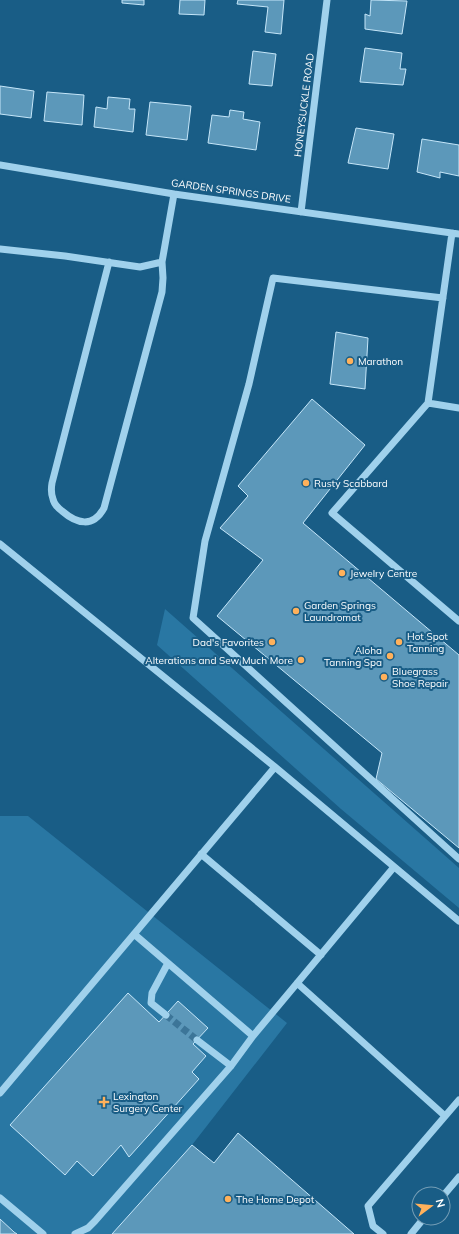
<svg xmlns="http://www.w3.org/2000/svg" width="459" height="1234" font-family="Mulish,sans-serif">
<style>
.green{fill:#2977a3}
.building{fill:#5c98ba;stroke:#c5e6f9}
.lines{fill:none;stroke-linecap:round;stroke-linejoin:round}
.minor-tunnel{stroke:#3c7598;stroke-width:7;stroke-dasharray:7 3.5;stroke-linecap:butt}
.minor{stroke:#a0d1ec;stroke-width:7}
.poi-dot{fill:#ffb15b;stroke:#195d86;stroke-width:1.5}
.labels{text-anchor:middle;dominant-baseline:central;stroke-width:4;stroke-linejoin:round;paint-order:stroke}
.street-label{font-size:10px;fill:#fff;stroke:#195d86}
.poi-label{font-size:10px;fill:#fff;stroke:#195d86;text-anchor:start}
</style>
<rect width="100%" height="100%" fill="#195d86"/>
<!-- green -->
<path class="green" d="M165 609 459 868V908L341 809 157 645Z
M0 816H28L287 1023 192 1145 112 1234H17L0 1219Z"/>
<!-- building -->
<path class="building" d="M122 0H144V5L122 3Z
M180 0H205L204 15 179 14Z
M238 0H284L281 34 265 32 268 7 237 4Z
M371 0 407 1 402 34 365 29V14L370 16Z
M365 48 402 53 400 69H406L403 85 360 82Z
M253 51 276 54 272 86 249 84Z
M0 86 34 91 31 118 0 114Z
M47 92 84 95 82 125 44 121Z
M108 97 130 99 129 109H135L133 132 94 127 96 107 107 109Z
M150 102 191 106 187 140 146 135Z
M230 110 244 112 243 119 260 122 256 150 208 143 212 115 229 117Z
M356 128 394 134 388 169 348 163Z
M422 139 459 145V176L440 172V178L417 172Z
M336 332 368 338 365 389 330 384Z
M312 399 365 445 303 523 459 655V848L376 779 382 753 217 616 263 560 220 528 248 496 238 486Z
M128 993 159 1022 178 1001 208 1028 193 1044 206 1056 192 1072 199 1079 129 1157 121 1145 93 1176 77 1161 65 1175 10 1125Z
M238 1133 354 1234H112L192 1145 214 1163Z
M0 1219 14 1232 17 1234H0Z"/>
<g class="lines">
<!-- minor-tunnel -->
<path class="minor-tunnel" d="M166 1015 197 1040"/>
<!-- minor -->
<path class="minor" d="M0 165 174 194 459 234
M301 212 327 0
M452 233 428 403 459 408
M0 249 65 256 140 267 162 262 174 194
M109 262 52 483C51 489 51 494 53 499 54 504 58 508 62 511 77 524 93 528 104 508L162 292 163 278 162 262
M443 298 273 278 249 384 205 541 193 618 459 859
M428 403 332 513 459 621
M0 544 275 767 459 921
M201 854 321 955
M134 934 253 1036
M297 983 445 1116
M166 1015 151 1003 152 993 168 963
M197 1040 231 1066
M0 1093 275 767
M443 1196 459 1177
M0 1198 43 1234
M75 1234 88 1228 95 1221 231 1066 253 1036 394 867
M383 1234 373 1226 368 1206 459 1100
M411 1234 424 1218"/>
</g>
<!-- markers -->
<g class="poi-dot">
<circle cx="350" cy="361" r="4"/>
<circle cx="306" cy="483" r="4"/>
<circle cx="342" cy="573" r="4"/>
<circle cx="296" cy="611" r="4"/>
<circle cx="272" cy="642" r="4"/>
<circle cx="399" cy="642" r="4"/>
<circle cx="390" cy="656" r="4"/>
<circle cx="301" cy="660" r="4"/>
<circle cx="384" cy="677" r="4"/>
<path d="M102 1096h4v4h4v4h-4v4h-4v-4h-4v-4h4z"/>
<circle cx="228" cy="1199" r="4"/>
</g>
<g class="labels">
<!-- street labels -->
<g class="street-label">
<text transform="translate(304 105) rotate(-83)">HONEYSUCKLE ROAD</text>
<text transform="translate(231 191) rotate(8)">GARDEN SPRINGS DRIVE</text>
</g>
<!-- poi labels -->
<g class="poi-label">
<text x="358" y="361">Marathon</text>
<text x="314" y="483">Rusty Scabbard</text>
<text x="350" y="573">Jewelry Centre</text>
<text x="304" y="605">Garden Springs<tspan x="304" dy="12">Laundromat</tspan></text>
<text x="407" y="636">Hot Spot<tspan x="407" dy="12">Tanning</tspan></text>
<text x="264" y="642" text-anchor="end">Dad's Favorites</text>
<text x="382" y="650" text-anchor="end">Aloha<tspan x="382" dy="12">Tanning Spa</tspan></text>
<text x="293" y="660" text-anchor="end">Alterations and Sew Much More</text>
<text x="392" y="671">Bluegrass<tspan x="392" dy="12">Shoe Repair</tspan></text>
<text x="113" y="1096">Lexington<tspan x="113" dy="12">Surgery Center</tspan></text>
<text x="236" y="1199">The Home Depot</text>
</g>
</g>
<!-- north arrow -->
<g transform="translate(431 1206) rotate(74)"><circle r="19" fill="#195d86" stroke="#759eb6"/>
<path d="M0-3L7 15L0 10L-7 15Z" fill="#ffb15b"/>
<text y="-6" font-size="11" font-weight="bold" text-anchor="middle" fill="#ffffff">N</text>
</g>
</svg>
